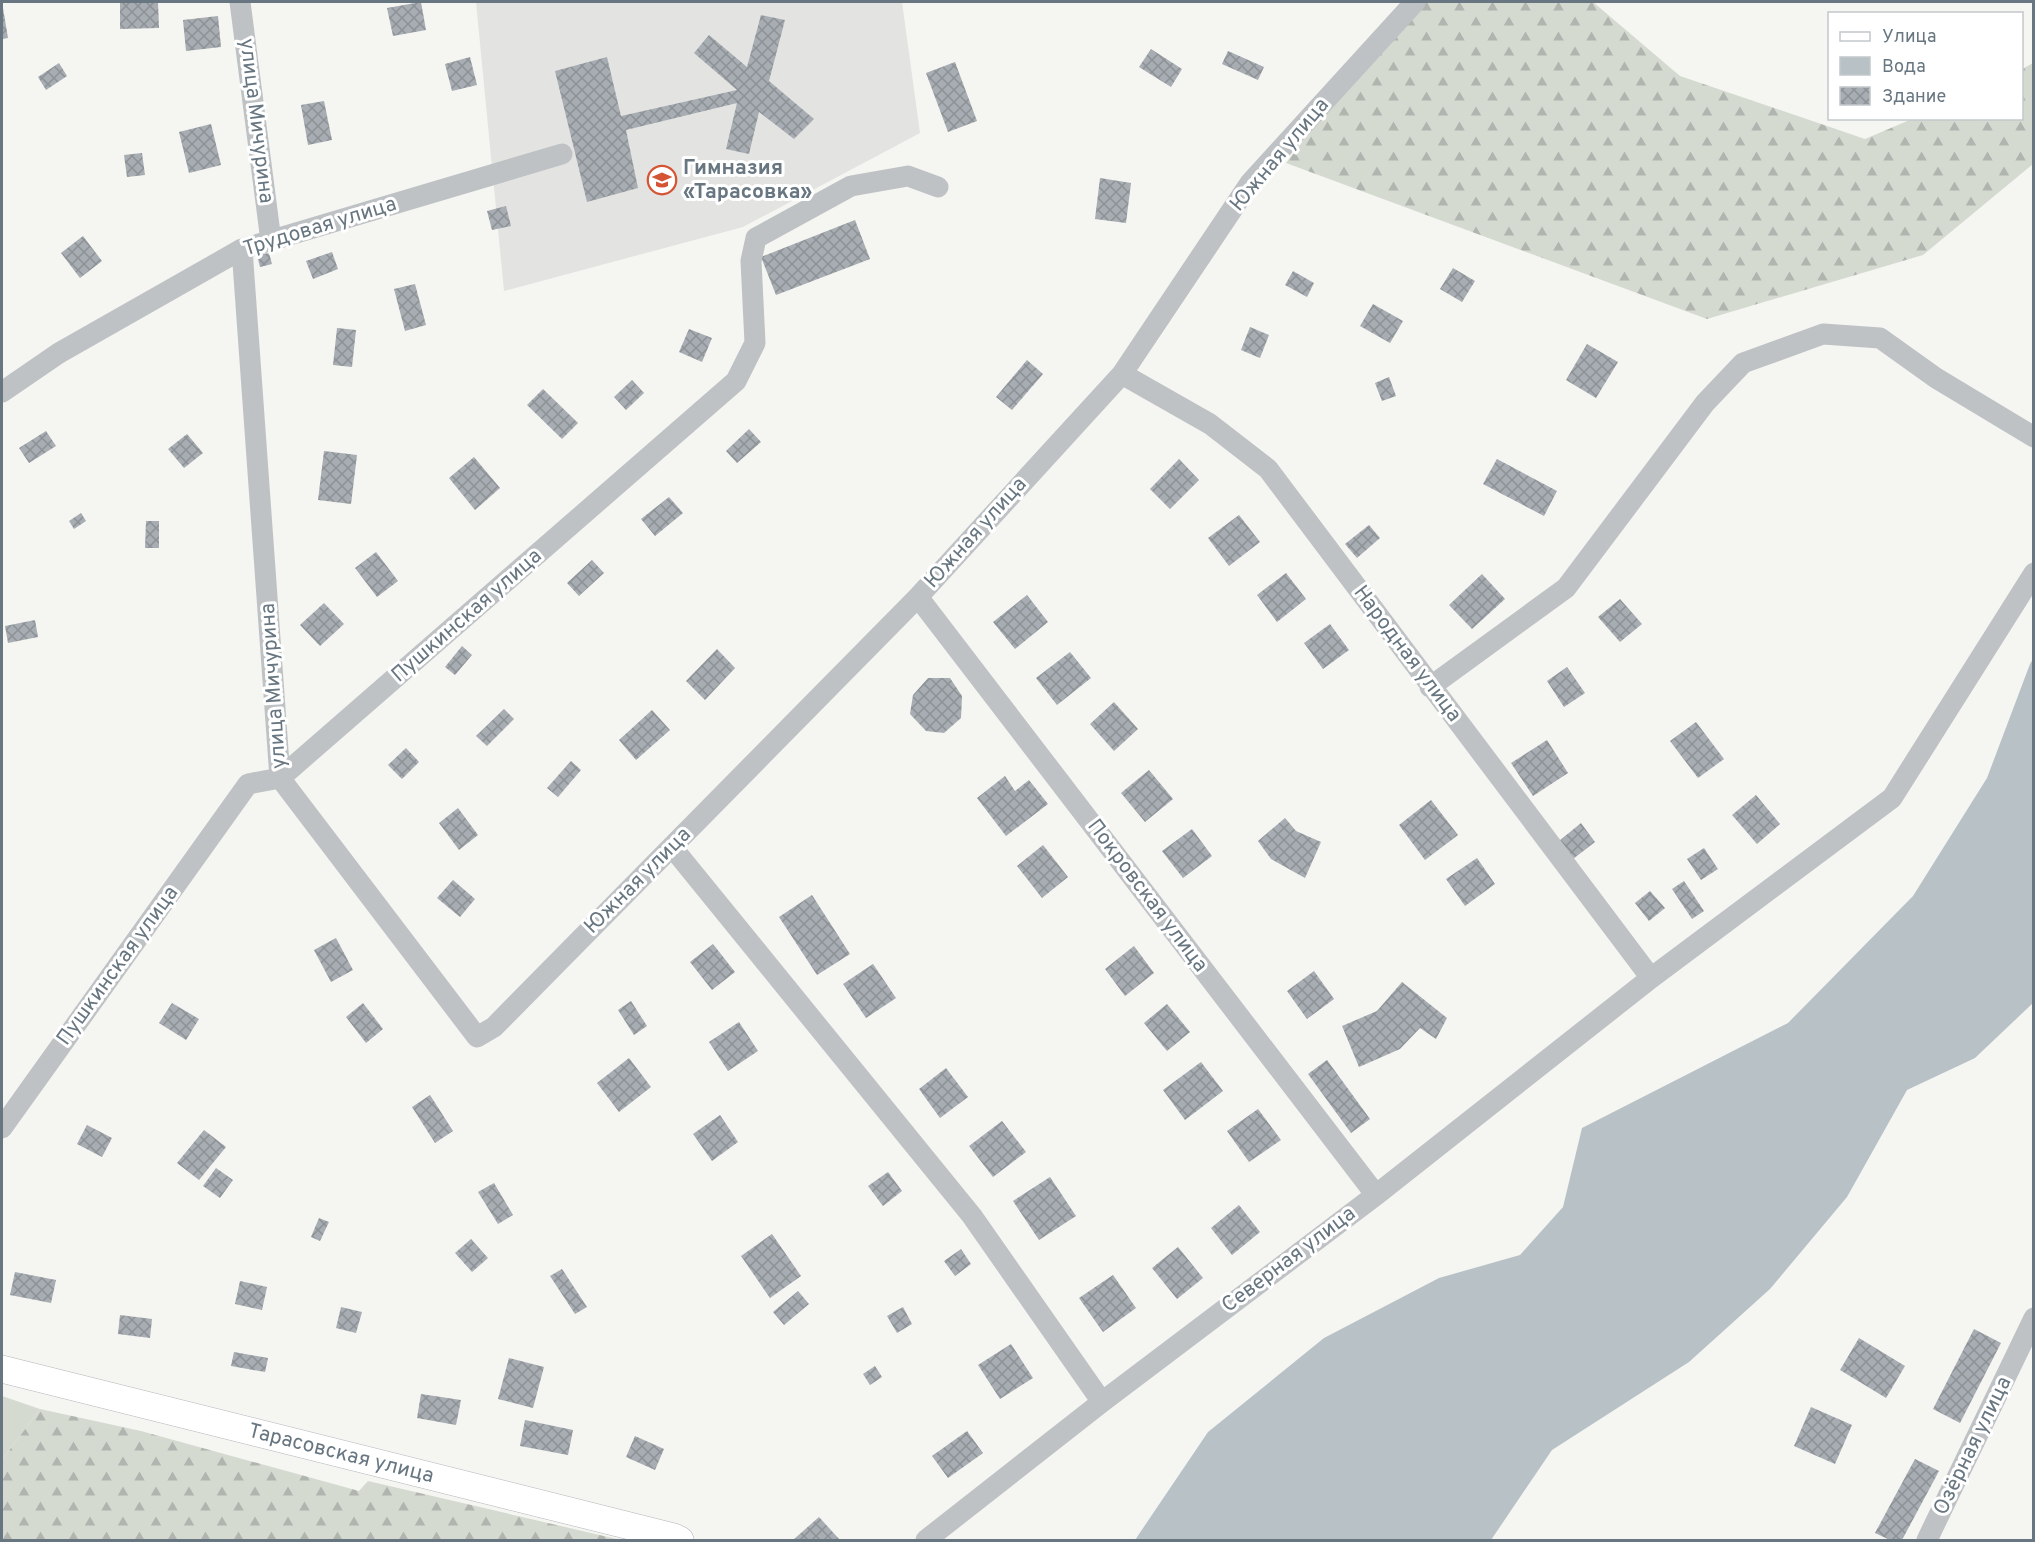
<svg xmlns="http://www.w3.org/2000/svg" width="2035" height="1542" font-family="Overpass,sans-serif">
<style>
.built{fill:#e3e4e2}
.green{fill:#d5dad1}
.forest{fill:url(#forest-firs)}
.water{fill:#b8c2c6}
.building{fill:url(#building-cross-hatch)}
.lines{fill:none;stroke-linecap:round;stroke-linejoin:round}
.major-casing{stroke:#b2b6b9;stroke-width:28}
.minor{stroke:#bec2c5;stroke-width:21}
.major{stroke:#fff;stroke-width:27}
.labels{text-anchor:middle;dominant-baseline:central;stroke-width:6;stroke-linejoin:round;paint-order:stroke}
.street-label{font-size:21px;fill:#677680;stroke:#fff}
.poi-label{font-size:21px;font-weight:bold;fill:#677680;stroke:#fff;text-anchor:start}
</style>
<defs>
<pattern id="forest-firs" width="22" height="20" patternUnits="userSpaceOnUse" patternTransform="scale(1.5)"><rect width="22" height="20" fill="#d5dad1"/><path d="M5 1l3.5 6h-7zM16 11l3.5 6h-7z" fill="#b1b5af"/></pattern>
<pattern id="building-cross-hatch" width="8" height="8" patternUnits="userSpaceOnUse" patternTransform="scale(1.5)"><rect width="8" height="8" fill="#a7adb2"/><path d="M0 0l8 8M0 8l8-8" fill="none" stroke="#8c9196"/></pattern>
</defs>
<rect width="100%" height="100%" fill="#f5f5f2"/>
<!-- built -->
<path class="built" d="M476 2H902L920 133 743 227 504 291Z"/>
<!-- green -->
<path class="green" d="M2 1396 40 1409 2 1460Z"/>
<!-- forest -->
<path class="forest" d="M1410 2H1593L1680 76 1865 139 1912 119 2022 118V69L2033 63V164L1923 255 1707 319 1286 163Z
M40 1409 141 1431 359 1491 368 1481 621 1540H2V1460Z"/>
<!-- water -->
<path class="water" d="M2033 659V1003L1975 1058 1907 1090 1847 1197 1770 1289 1689 1362 1552 1450 1491 1540H1135L1208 1432 1324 1338 1439 1278 1520 1255 1563 1207 1582 1128 1788 1023 1913 896 1987 778 2030 664Z"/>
<!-- building -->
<path class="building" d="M2 2 8 38 2 39Z
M120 2H158L159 28 120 29Z
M421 2 426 30 393 36 387 8Z
M761 15 785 20 769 81 814 119 794 139 759 112 749 154 726 149 737 103 626 130 638 188 587 202 555 71 607 57 621 116 737 90 694 53 709 35 747 67Z
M218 16 221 47 186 51 183 20Z
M1151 49 1182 69 1171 87 1139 67Z
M1228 51 1264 67 1258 80 1222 64Z
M470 57 477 85 452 91 445 64Z
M955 62 977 121 948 132 926 73Z
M59 63 67 76 46 90 38 77Z
M324 101 332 140 308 145 301 105Z
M211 124 221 165 189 173 179 132Z
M142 153 145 175 127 177 124 155Z
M1100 178 1131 183 1126 223 1095 219Z
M506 206 511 226 492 230 487 211Z
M855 220 870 259 776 295 761 257Z
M83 236 102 261 80 278 61 253Z
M332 252 338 269 313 279 306 261Z
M269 253 272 264 260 267 257 255Z
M1453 268 1475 281 1462 302 1440 289Z
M1293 271 1314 283 1307 297 1285 285Z
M415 284 426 325 405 331 394 289Z
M1373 304 1403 321 1390 343 1360 326Z
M1250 327 1269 335 1260 358 1241 350Z
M337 328 356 330 352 367 333 365Z
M689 329 712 338 702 362 679 352Z
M1587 344 1618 362 1596 398 1566 380Z
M1027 360 1043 374 1012 410 996 397Z
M1389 377 1396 396 1382 401 1375 383Z
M632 380 644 393 626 410 614 397Z
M543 389 578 423 562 439 527 405Z
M749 429 761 442 737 463 726 451Z
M46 431 56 446 29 463 19 448Z
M187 434 203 453 184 468 168 449Z
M324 451 357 455 351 504 318 500Z
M474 457 500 488 475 510 449 478Z
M1179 459 1199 480 1170 509 1150 489Z
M1497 459 1557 491 1544 516 1483 484Z
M669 497 683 513 655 536 641 519Z
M81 513 86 521 74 529 69 521Z
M1239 515 1260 542 1229 566 1208 538Z
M146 521H159V548H145Z
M1369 525 1380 538 1357 558 1345 544Z
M376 552 398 581 377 597 355 568Z
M592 560 604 573 579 596 567 583Z
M1286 573 1306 599 1277 622 1257 595Z
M1482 574 1505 599 1472 629 1449 605Z
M1027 595 1048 622 1015 649 993 622Z
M1620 599 1642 624 1620 642 1598 617Z
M324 603 344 624 320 646 300 625Z
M35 620 38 637 8 643 5 626Z
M1330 624 1349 650 1323 669 1304 643Z
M462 646 472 655 455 675 445 667Z
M717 649 735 668 705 700 686 681Z
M1070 652 1091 678 1057 705 1036 678Z
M1567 667 1585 693 1564 707 1547 681Z
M928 678H950L962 696 961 718 944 733 926 731 910 714 913 695Z
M1114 702 1138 729 1114 751 1090 724Z
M504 709 514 719 487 746 476 736Z
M652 710 670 730 636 760 619 740Z
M1696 722 1724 759 1698 778 1670 741Z
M1547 740 1568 773 1533 796 1511 763Z
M406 748 419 762 402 779 388 765Z
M571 761 581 770 558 797 547 788Z
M1149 770 1173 799 1145 822 1121 793Z
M1005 776 1015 791 1029 780 1048 804 1006 836 977 798Z
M1756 795 1780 824 1757 844 1732 815Z
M1431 800 1458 835 1425 860 1399 825Z
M458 808 478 835 459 850 439 823Z
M1285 818 1296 831 1321 842 1305 878 1271 859 1258 841Z
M1581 823 1595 842 1573 859 1559 841Z
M1192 829 1212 856 1183 878 1162 851Z
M1043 845 1068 877 1042 898 1017 866Z
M1704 848 1718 869 1701 880 1687 859Z
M1477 858 1495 884 1465 906 1446 879Z
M453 880 475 899 460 917 437 898Z
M1684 881 1704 911 1692 919 1672 889Z
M1650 891 1665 908 1649 921 1635 903Z
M812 895 850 954 817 975 779 917Z
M336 938 353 970 331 982 314 950Z
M713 944 735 972 712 990 690 962Z
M1134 946 1154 973 1125 996 1105 969Z
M873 964 896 998 866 1018 843 984Z
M1314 971 1334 999 1307 1019 1287 991Z
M1402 982 1447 1018 1436 1039 1420 1028 1400 1049 1359 1067 1342 1026 1377 1011Z
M631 1001 647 1026 634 1035 618 1010Z
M172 1003 199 1019 186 1040 159 1023Z
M363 1003 383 1029 366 1043 346 1017Z
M1167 1004 1190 1032 1167 1051 1144 1023Z
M739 1022 758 1051 728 1071 709 1042Z
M629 1058 651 1087 619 1112 597 1083Z
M1327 1060 1370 1119 1351 1133 1308 1074Z
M1201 1062 1223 1091 1185 1120 1163 1090Z
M946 1068 968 1097 940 1118 919 1089Z
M430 1095 453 1131 435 1143 412 1107Z
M1258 1109 1281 1140 1249 1162 1227 1131Z
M720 1115 738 1142 712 1161 693 1134Z
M1002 1121 1026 1152 993 1177 969 1146Z
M87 1125 112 1138 102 1157 77 1144Z
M204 1130 226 1147 199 1180 177 1163Z
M216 1168 233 1180 220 1198 203 1186Z
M888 1172 902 1191 883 1206 868 1186Z
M1050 1177 1076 1216 1039 1240 1013 1201Z
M494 1183 513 1215 498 1224 478 1192Z
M1239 1205 1260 1232 1232 1255 1211 1228Z
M319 1218 329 1222 320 1241 311 1237Z
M772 1234 801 1276 770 1298 741 1256Z
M471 1239 488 1258 472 1272 455 1253Z
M1178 1247 1203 1278 1177 1299 1152 1268Z
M961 1249 971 1264 955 1276 944 1261Z
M562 1269 587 1307 575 1314 550 1276Z
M15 1272 56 1280 51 1303 10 1295Z
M1113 1275 1136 1308 1103 1332 1079 1298Z
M240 1281 267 1287 262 1310 235 1304Z
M798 1291 809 1304 784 1325 773 1312Z
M341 1307 362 1312 356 1333 336 1328Z
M903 1307 912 1324 897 1333 887 1316Z
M120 1315 152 1319 150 1338 118 1334Z
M1974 1329 2001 1343 1960 1423 1933 1409Z
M1859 1338 1905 1366 1886 1398 1840 1370Z
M1011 1344 1033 1378 1000 1399 978 1365Z
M234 1352 268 1358 265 1372 231 1366Z
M509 1358 544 1367 533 1408 498 1399Z
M875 1366 882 1377 870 1385 863 1374Z
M421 1394 461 1400 456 1425 417 1418Z
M1811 1407 1852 1425 1835 1464 1794 1446Z
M525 1420 573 1430 568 1455 520 1446Z
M967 1431 983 1453 948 1478 932 1456Z
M635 1436 664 1449 655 1470 626 1457Z
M1915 1459 1939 1471 1902 1540H1890L1875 1533Z
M819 1517 840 1540H793Z"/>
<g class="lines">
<!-- major casing -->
<g class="major-casing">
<path id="major" d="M2 1369 674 1537 680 1540"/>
</g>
<!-- minor -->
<path class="minor" d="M240 2 271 241
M242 249 280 778 477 1037 494 1027 918 597 1122 374 1250 183 1415 2
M1122 374 1210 424 1268 469 1651 978
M2 392 59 353 242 249 562 154
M918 597 1376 1195
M1430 687 1566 588 1705 403 1743 363 1823 334 1880 338 1936 378 2034 437
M672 847 972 1216 1102 1402
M2 1128 248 784 280 778 736 381 755 343 751 261 756 238 851 186 908 176 938 187
M926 1540 1102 1402 1376 1195 1651 978 1892 798 2034 573
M1927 1540 2034 1318"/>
<!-- major -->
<use href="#major" class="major"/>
</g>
<!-- icons -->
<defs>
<g id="school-ring" transform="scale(1.5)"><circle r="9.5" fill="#fff" stroke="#d45433" stroke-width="1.5"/><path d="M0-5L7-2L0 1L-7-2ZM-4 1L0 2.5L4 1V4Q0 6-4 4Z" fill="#d45433"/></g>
</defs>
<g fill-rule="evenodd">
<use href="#school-ring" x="662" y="180"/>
</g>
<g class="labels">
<!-- street labels -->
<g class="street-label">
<text transform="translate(256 121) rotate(83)">улица Мичурина</text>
<text transform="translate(1280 155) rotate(-50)">Южная улица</text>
<text transform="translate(320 227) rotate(-17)">Трудовая улица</text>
<text transform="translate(976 533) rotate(-48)">Южная улица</text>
<text transform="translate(467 616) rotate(-41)">Пушкинская улица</text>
<text transform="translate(1407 654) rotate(53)">Народная улица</text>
<text transform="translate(274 686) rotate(-94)">улица Мичурина</text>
<text transform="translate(638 881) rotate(-45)">Южная улица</text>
<text transform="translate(1147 896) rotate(53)">Покровская улица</text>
<text transform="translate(118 966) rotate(-54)">Пушкинская улица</text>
<text transform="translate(1289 1260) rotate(-37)">Северная улица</text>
<text transform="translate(1973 1446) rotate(-64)">Озёрная улица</text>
<text transform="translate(341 1454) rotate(14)">Тарасовская улица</text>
</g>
<!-- poi labels -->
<g class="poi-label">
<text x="683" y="168">Гимназия<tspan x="683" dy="24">«Тарасовка»</tspan></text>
</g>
</g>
<!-- border -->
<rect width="2035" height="1542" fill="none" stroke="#677680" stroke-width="6"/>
<!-- legend -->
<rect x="1828" y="12" width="195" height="108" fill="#ffffff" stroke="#c2c8cc" stroke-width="1.5"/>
<rect x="1840" y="32" width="30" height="9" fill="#ffffff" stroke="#c2c8cc" stroke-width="1.5"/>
<text x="1882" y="42" font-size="18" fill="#677680">Улица</text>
<rect x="1840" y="57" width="30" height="18" fill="#b8c2c6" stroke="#c2c8cc" stroke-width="1.5"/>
<text x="1882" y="72" font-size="18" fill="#677680">Вода</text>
<rect x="1840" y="87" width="30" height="18" fill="url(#building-cross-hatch)" stroke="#c2c8cc" stroke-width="1.5"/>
<text x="1882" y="102" font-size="18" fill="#677680">Здание</text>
</svg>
